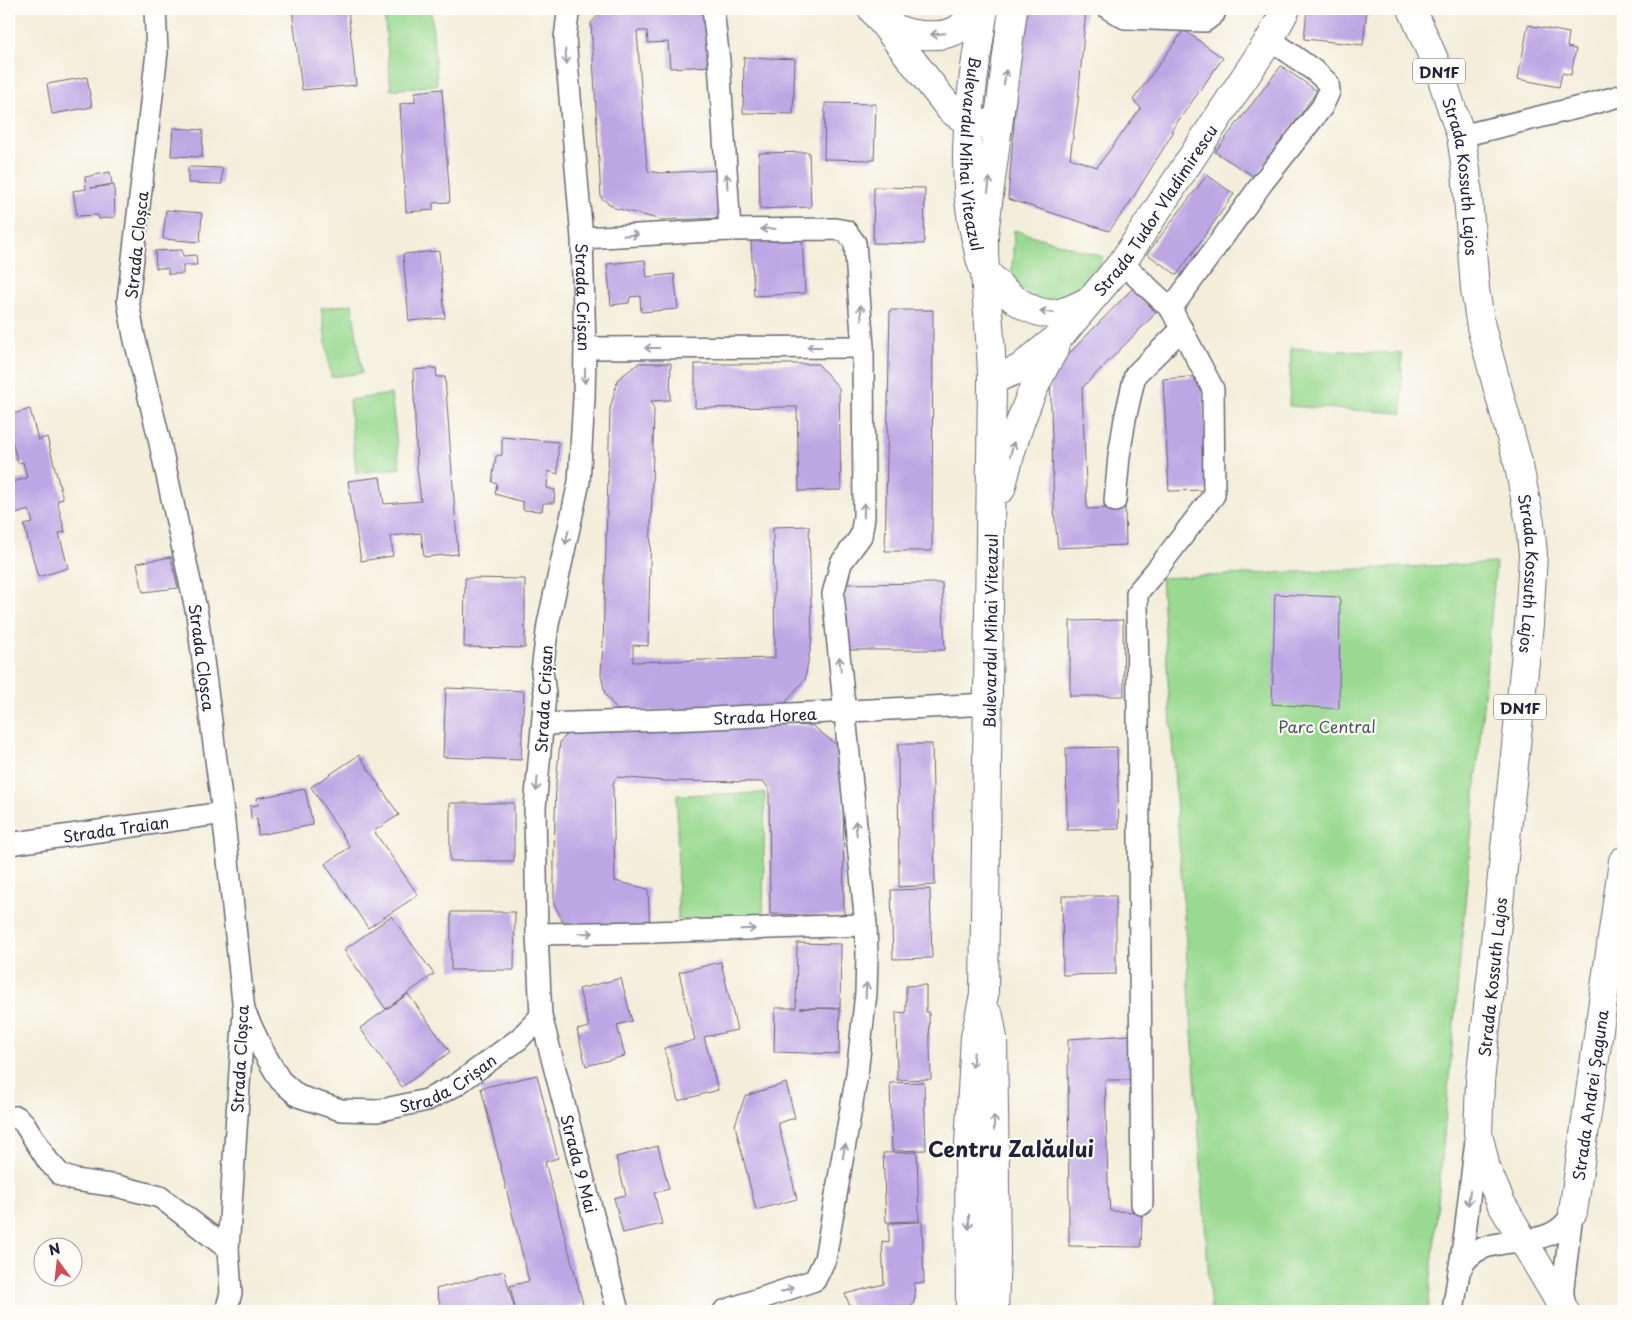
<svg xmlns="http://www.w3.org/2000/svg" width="1632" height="1320" font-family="'Playpen Sans',sans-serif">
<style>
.green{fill:#9ada90;stroke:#5e7e66}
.building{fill:#bca6e4}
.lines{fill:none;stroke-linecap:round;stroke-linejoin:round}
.minor-casing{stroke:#6b6973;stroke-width:24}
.tertiary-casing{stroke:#6b6973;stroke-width:30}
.secondary-casing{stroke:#6b6973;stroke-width:30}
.primary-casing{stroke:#6b6973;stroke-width:30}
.minor{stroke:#fff;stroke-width:21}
.tertiary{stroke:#fff;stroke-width:28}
.secondary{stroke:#fff;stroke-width:28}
.primary{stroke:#fff;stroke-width:28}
.oneway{stroke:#9c9ca7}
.labels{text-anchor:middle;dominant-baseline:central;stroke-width:4.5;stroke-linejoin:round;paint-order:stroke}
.shield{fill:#fdfcf7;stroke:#646373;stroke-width:1}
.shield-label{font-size:15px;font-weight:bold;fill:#22223b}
.street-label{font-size:16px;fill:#22223b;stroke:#fdfcf7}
.park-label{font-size:16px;fill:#465954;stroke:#fdfcf7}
.district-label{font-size:21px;font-weight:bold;fill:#22223b;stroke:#fdfcf7}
</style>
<rect width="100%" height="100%" fill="#fdfcf7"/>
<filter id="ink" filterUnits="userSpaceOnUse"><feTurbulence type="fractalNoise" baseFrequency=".02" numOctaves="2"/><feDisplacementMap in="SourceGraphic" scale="10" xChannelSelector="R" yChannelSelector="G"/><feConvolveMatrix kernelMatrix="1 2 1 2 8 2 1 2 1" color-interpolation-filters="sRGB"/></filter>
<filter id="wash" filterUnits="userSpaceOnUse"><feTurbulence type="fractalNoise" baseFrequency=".0096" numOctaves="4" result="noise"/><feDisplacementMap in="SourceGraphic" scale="20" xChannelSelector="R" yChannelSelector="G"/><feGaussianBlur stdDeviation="1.12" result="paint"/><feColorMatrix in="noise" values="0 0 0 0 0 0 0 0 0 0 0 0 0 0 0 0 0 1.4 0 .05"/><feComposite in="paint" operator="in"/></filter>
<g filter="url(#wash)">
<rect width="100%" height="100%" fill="#f3eeda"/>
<!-- green -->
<path class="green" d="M384 9H431L437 85 391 90Z
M1014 230 1103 257 1092 284 1070 304 1042 306 1019 287 1012 272Z
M352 304 362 373 331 377 321 308Z
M1291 348 1402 354V413L1289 406Z
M391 394 400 468 356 473 349 400Z
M1496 563 1428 1311H1211L1161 578Z
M765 793 763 917 678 920 677 795Z"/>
<g id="blocks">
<!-- building -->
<path class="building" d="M292 9H348L356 85 302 90Z
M604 9H646V15L707 11 710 66 670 68 668 42 648 43 647 31H637L646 157 648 171 660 173 721 170 723 218 662 220 615 208 601 198 591 23Z
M1023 9H1086L1078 101 1070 158 1097 167 1141 108 1133 100 1184 30 1223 58 1171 131H1174L1128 206 1109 231 1008 199Z
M1307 9H1367L1363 45 1304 39Z
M1528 25 1569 33 1567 47 1576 49 1571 75 1562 73 1559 87 1518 79Z
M744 57 795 59 793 114 743 113Z
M1281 66 1317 91 1256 178 1215 152Z
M87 77 92 107 52 114 47 84Z
M442 89 450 202 433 203V210L406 212 400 104 415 102V92Z
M825 103 876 104 874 160 824 159Z
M173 128 203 130 202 157 171 156Z
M809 152 811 207 760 209 759 153Z
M188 167 222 168V184L188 183Z
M110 172 112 184 91 188 114 185 115 217 99 219 98 215 77 216 73 191 86 189 85 177Z
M1207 175 1234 194 1177 275 1147 254Z
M874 187 925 188 924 244 873 243Z
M166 210 202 213 200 242 163 239Z
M802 237 805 293 754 296 751 240Z
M182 250 183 256 196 255 197 265H183V274H168V268H156L155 251Z
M439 251 445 318 409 321 403 254Z
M645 260 647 277 674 274 678 309 641 312 640 296 630 297 629 303 611 305 607 264Z
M1134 287 1156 313 1082 388 1087 509 1125 507 1126 545 1058 548 1054 510 1050 373Z
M890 310H933L932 551H885Z
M639 363H671L670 400 651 401 654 410 648 646 633 645V662L775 658 773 527 809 526 812 639 805 679 782 707 644 711 617 710 605 694 601 674 603 644 610 409 618 379Z
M695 364H818L839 388 841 490 799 491 797 407 695 408Z
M436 368 437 377H445L458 554 424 557 421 533 391 536 393 556 361 561 348 481 380 477 384 504 421 501 417 469 413 370Z
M1202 376 1209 490 1169 491 1163 379Z
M30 409 38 440 47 437 63 499 57 501 65 532 59 533 68 568 38 577 24 525 33 523 29 510 9 516V483L27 478 23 462 18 463 9 430V415Z
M502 437 558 442V474L548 471 547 488 555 490 554 503H543L542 511 523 510V502L495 494 497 484 492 482 496 456 502 455Z
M171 557 178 588 143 592 137 563Z
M465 578 525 579V648L464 647Z
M942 583 945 650H847L844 584Z
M1275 594 1340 597 1339 709 1272 704Z
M1123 620 1124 696H1070V621Z
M446 688 524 691 521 760 443 757Z
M766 724 813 726 838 746 843 789 844 916 770 914 769 789 764 782 665 781 617 777 614 781 613 784 615 881 648 889 650 929 568 931 554 904V853L556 783 560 742 572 728Z
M898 744H932L935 885 899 887Z
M1117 747 1119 829 1067 830 1066 748Z
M359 755 399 815 374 831 418 895 368 928 325 864 350 847 311 787Z
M305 789 313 825 258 835 257 818 251 819 250 806 258 805 257 798Z
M450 803H514V861H450Z
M930 889 932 958 893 959 891 890Z
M1062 896H1116V974L1063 975Z
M451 912H515L514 970H451Z
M391 916 434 974 386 1009 344 950Z
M797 943 841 944 840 1008H800L840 1009 839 1054 774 1052 775 1008H796Z
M721 962 737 1030 704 1037 718 1090 678 1101 664 1048 695 1040 679 972Z
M621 978 632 1021 617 1025 625 1056 586 1066 577 1030 589 1027 579 989Z
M926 985V1012H929L931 1079 897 1080 896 1012 906 1013V986Z
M408 994 450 1052 402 1087 360 1028Z
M1131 1035 1133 1080H1105L1108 1181 1110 1211 1142 1212 1141 1247 1069 1246 1068 1039Z
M537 1075 558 1158 545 1162 583 1304 556 1311H516L510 1286 529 1281 481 1088Z
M924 1082 926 1150 892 1151 890 1083Z
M786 1083 795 1118 778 1123 797 1199 756 1210 735 1125 745 1096Z
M658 1146 669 1189 654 1193 662 1224 623 1233 614 1198 626 1195 616 1157Z
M917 1152 919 1221 886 1222 883 1153Z
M922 1222 924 1283H914L915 1298 912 1307 896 1311H861L860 1309 852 1311 845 1294 884 1284 882 1241 889 1242V1223Z
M504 1271 515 1311H442L436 1289Z"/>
</g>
</g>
<g filter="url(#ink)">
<use href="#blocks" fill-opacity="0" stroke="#6b6973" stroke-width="1"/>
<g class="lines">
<!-- minor casing -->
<g class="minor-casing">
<g id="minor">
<path id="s1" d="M155 9 157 52 128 301 134 336 158 434 197 614 223 813 244 1011 228 1249 231 1293 226 1311"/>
<path id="s2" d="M571 9 568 14 565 38 582 238 585 348 584 398 579 482 548 624 542 671 545 694 535 808 537 934 541 1016 618 1311"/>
<path d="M713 9 719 61 730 230"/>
<path d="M1109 9 1125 18 1205 21 1214 14"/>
<path d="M1461 136 1580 107 1623 95"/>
<path d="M582 238 730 230 835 229 846 231 855 243 863 347 864 517 861 536 841 563 833 594 866 925 867 956 866 993 857 1074 825 1259 815 1280 724 1311"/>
<path d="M1122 263 1171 309 1213 389 1214 495 1158 568 1137 593 1142 1204"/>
<path d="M1171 309 1263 182 1322 107 1329 92 1328 83 1316 72 1270 39"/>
<path d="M585 348 863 347"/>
<path d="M1115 501 1119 456 1125 419 1135 375 1182 329"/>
<path id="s3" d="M543 724 694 719 989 704"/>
<path id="s4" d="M9 844 223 813"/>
<path d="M537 934 652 932 866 925"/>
<path id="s5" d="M244 1011 263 1051 280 1080 298 1096 341 1110 377 1111 427 1100 456 1085 519 1039 541 1016"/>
<path d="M9 1117H17L24 1123 48 1161 61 1175 75 1180 117 1186 160 1197 228 1249"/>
<path d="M1459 1272C1479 1222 1549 1261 1573 1212"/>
<path d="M1566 1310 1563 1296V1287L1572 1214"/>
<path d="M1453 1311 1465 1233 1476 1140"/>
</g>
</g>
<!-- tertiary casing -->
<g class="tertiary-casing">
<g id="tertiary">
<path d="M872 9 950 109C964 122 979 124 997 125"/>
<path d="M882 18C887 21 892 26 897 29 913 36 939 38 955 31 964 27 971 16 977 9"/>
<path id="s6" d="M1573 1212 1623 861"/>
</g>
</g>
<!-- secondary casing -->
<g class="secondary-casing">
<g id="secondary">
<path id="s7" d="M984 9C972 85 957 163 976 240 979 249 979 262 984 269 991 279 1007 294 1017 301 1046 320 1060 316 1088 301"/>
<path id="s8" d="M992 380 1019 369 1063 333 1122 263 1270 39 1286 9"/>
<path d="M1001 489C1014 437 1027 394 1055 348"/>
<path d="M989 1016 993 1038 996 1252 994 1311"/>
<path id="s9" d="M970 1311 969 1145 975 1037 984 995C988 791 991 587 992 383 992 333 983 284 984 234L1013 9"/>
</g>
</g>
<!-- primary casing -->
<g class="primary-casing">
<g id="primary">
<path id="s10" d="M1412 9 1440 73 1461 136 1466 170 1475 289 1481 327 1519 466 1530 523 1533 555 1529 624 1480 1082 1478 1133 1486 1168 1501 1203 1565 1311"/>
</g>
</g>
<!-- minor -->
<use href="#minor" class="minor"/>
<!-- tertiary -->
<use href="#tertiary" class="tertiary"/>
<!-- secondary -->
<use href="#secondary" class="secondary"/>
<!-- primary -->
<use href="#primary" class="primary"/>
</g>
<!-- one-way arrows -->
<defs><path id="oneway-shaft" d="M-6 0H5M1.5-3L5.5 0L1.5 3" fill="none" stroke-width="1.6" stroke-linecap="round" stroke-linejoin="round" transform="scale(1.25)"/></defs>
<g class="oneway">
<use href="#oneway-shaft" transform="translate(938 34) rotate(175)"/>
<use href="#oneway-shaft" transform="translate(566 57) rotate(85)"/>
<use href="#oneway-shaft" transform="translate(1005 77) rotate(-82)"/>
<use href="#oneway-shaft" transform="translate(727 181) rotate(-94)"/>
<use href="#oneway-shaft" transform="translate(989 185) rotate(-83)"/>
<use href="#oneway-shaft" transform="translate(768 229) rotate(179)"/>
<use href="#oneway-shaft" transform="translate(631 235) rotate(-3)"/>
<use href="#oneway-shaft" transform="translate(861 312) rotate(-94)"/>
<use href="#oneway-shaft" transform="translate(1047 312) rotate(-173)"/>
<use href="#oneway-shaft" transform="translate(814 347) rotate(180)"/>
<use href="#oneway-shaft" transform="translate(652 348) rotate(180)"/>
<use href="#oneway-shaft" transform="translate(585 376) rotate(91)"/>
<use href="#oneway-shaft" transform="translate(1012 449) rotate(-75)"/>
<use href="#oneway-shaft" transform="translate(864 510) rotate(-89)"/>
<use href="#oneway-shaft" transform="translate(567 537) rotate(102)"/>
<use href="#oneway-shaft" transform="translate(840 664) rotate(-96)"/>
<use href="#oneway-shaft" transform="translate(537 784) rotate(95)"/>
<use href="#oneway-shaft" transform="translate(856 828) rotate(-96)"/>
<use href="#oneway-shaft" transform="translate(748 929) rotate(-2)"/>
<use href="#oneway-shaft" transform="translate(586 933) rotate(-1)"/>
<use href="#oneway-shaft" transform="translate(866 990) rotate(-87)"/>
<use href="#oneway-shaft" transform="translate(973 1060) rotate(95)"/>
<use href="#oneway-shaft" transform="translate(994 1123) rotate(-91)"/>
<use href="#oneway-shaft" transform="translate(844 1151) rotate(-80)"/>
<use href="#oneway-shaft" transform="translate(1469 1198) rotate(97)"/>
<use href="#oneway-shaft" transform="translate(969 1222) rotate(90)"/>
<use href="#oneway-shaft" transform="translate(787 1290) rotate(-19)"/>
</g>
</g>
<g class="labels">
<!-- shield labels -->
<g class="shield">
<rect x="1413" y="58.5" width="52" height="25" rx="4"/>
<rect x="1494" y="694.5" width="52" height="25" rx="4"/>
</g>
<g class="shield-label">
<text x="1439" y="71">DN1F</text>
<text x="1520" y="707">DN1F</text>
</g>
<!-- street labels -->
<g class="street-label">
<text stroke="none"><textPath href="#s7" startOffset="146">Bulevardul Mihai Viteazul</textPath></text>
<text stroke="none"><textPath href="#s10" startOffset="176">Strada Kossuth Lajos</textPath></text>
<text stroke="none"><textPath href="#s8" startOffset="240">Strada Tudor Vladimirescu</textPath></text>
<text transform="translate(136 245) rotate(-84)">Strada Cloșca</text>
<text stroke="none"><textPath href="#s2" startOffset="290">Strada Crișan</textPath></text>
<text stroke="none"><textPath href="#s10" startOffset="581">Strada Kossuth Lajos</textPath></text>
<text stroke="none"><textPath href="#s9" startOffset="681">Bulevardul Mihai Viteazul</textPath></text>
<text stroke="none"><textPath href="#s1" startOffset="658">Strada Cloșca</textPath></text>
<text transform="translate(543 699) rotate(-87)">Strada Crișan</text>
<text stroke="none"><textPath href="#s3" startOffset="222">Strada Horea</textPath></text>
<text stroke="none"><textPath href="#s4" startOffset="108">Strada Traian</textPath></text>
<text transform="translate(1492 977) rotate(-84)">Strada Kossuth Lajos</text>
<text transform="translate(239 1059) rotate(-87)">Strada Cloșca</text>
<text stroke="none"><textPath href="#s5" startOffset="260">Strada Crișan</textPath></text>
<text stroke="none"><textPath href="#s6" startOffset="118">Strada Andrei Șaguna</textPath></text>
<text stroke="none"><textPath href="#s2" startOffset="1166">Strada 9 Mai</textPath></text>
</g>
<!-- park labels -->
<g class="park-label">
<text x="1327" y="726">Parc Central</text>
</g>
<!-- district labels -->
<g class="district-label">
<text x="1011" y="1148">Centru Zalăului</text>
</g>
</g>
<!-- margin -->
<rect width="1632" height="1320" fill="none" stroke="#fdfcf7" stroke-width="30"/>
<!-- north arrow -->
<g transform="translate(58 1262) rotate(345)"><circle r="24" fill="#fdfcf7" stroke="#a5a5ac"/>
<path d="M0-4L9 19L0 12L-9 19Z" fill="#d1495b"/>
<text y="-8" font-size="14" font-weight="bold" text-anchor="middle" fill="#22223b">N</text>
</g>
</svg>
